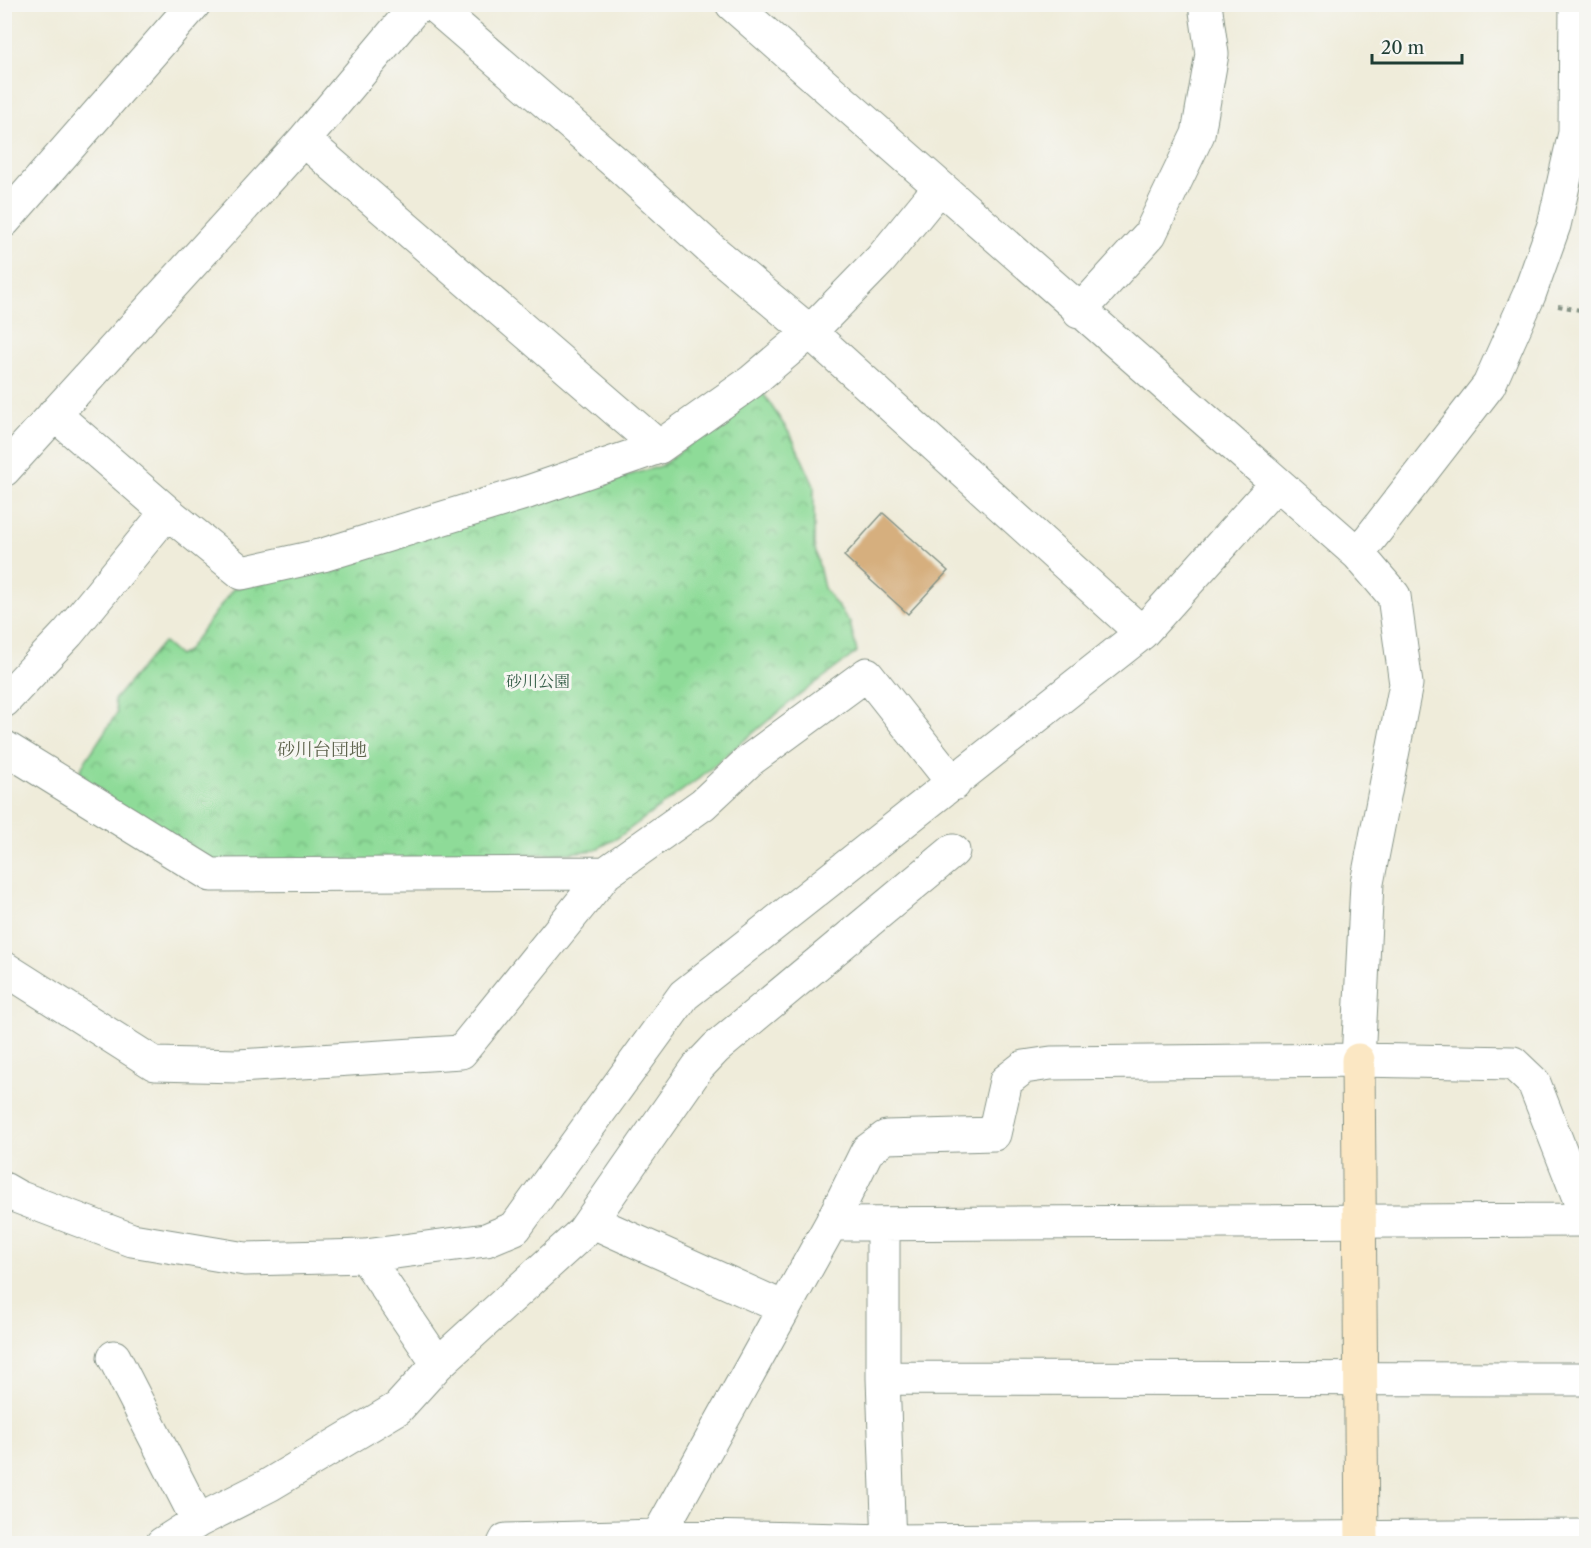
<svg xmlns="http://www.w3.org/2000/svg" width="1591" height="1548" font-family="'Libre Caslon Text','Noto Serif JP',serif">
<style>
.park{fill:url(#park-crowns);stroke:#568c66;stroke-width:1.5}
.building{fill:#d6af7e}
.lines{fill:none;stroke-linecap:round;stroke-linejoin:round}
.street-casing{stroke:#879487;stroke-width:35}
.secondary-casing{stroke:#879487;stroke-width:35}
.path{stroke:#879487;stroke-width:4;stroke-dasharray:4.5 4.5;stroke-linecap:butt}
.street{stroke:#fff;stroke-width:33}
.secondary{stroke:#fbe7c3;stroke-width:33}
.labels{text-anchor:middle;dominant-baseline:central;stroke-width:6;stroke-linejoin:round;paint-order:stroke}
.park-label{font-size:16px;fill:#355d48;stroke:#f6f6f2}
.neighbourhood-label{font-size:18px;fill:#5f654e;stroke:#f6f6f2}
</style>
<defs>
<pattern id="park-crowns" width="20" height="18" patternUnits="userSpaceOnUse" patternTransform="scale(1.5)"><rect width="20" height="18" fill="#8edb98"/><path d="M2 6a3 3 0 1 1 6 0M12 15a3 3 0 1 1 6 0" fill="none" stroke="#73b37d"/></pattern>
</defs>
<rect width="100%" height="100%" fill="#f6f6f2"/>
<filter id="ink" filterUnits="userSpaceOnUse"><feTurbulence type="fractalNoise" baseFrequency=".0167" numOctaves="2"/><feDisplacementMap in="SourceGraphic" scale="12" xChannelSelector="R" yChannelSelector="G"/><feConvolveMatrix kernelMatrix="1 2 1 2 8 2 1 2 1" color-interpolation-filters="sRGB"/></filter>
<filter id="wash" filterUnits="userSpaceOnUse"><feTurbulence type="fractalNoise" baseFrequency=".008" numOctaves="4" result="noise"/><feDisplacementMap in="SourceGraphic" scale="24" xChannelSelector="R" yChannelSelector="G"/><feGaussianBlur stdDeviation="1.35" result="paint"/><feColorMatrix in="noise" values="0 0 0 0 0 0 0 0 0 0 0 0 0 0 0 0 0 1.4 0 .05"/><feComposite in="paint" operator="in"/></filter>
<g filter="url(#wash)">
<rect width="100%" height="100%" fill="#efecda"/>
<!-- park -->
<path class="park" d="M761 390 792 437 814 486V544L824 588 850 623 857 652 788 704 698 779 617 838 595 850 569 853 215 867 77 778 84 763 117 713 114 700 163 642 179 656 187 651 233 589 661 466Z"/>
<g id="blocks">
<!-- building -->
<path class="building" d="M883 513 948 571 908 614 844 556Z"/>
</g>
</g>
<g filter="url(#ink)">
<use href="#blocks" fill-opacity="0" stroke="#879487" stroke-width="1.5"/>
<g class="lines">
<!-- street casing -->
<g class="street-casing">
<path id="street" d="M432 4 623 169 714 252 810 332 1142 633
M732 4 1358 554 1394 596 1406 684 1367 883 1358 1060
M304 140 659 447
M4 221 194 4
M1079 312 1150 234 1198 134 1212 54 1205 4
M54 414 167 512 242 573 323 555 528 492 659 447 751 382 810 332 881 259 939 188
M4 470 304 140 418 4
M1358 554 1489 385 1529 295 1554 225 1575 133 1576 4
M4 701 68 633 167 512
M4 747 211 875 606 873
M4 968 155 1064 238 1066 461 1052 606 873 703 804 750 760 867 674 954 784
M4 1189 18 1197 132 1240 245 1259 365 1256 486 1240 515 1228 684 995 1142 633 1276 484
M591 1221 784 1308
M831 1224 867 1151 886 1137 994 1134 1006 1081 1024 1067 1051 1063 1358 1060 1513 1063 1534 1083 1586 1216
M883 1225V1378L889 1544
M114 1357 198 1521
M438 1364 583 1232 698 1067 716 1048 953 851
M883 1378 1586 1379
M658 1536 831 1224 1586 1220
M162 1544 198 1521 269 1485 398 1408 438 1364 365 1256
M504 1544 506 1540 658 1536 889 1541 1586 1536"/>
</g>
<!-- secondary casing -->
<g class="secondary-casing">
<path id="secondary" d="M1358 1060 1362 1544"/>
</g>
<!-- path -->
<path class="path" d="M1558 306 1586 311"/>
<!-- street -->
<use href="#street" class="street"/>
<!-- secondary -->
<use href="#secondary" class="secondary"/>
</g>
</g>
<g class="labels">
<!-- park labels -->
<g class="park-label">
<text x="538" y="681">砂川公園</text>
</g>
<!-- neighbourhood labels -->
<g class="neighbourhood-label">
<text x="322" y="750">砂川台団地</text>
</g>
</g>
<!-- margin -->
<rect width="1591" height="1548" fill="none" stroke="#f6f6f2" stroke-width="24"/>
<!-- scale -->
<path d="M1372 54v9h90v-9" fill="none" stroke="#1f3d34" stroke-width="3"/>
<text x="1381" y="54" font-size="18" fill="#1f3d34" stroke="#f6f6f2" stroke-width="4.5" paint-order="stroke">20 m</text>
</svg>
